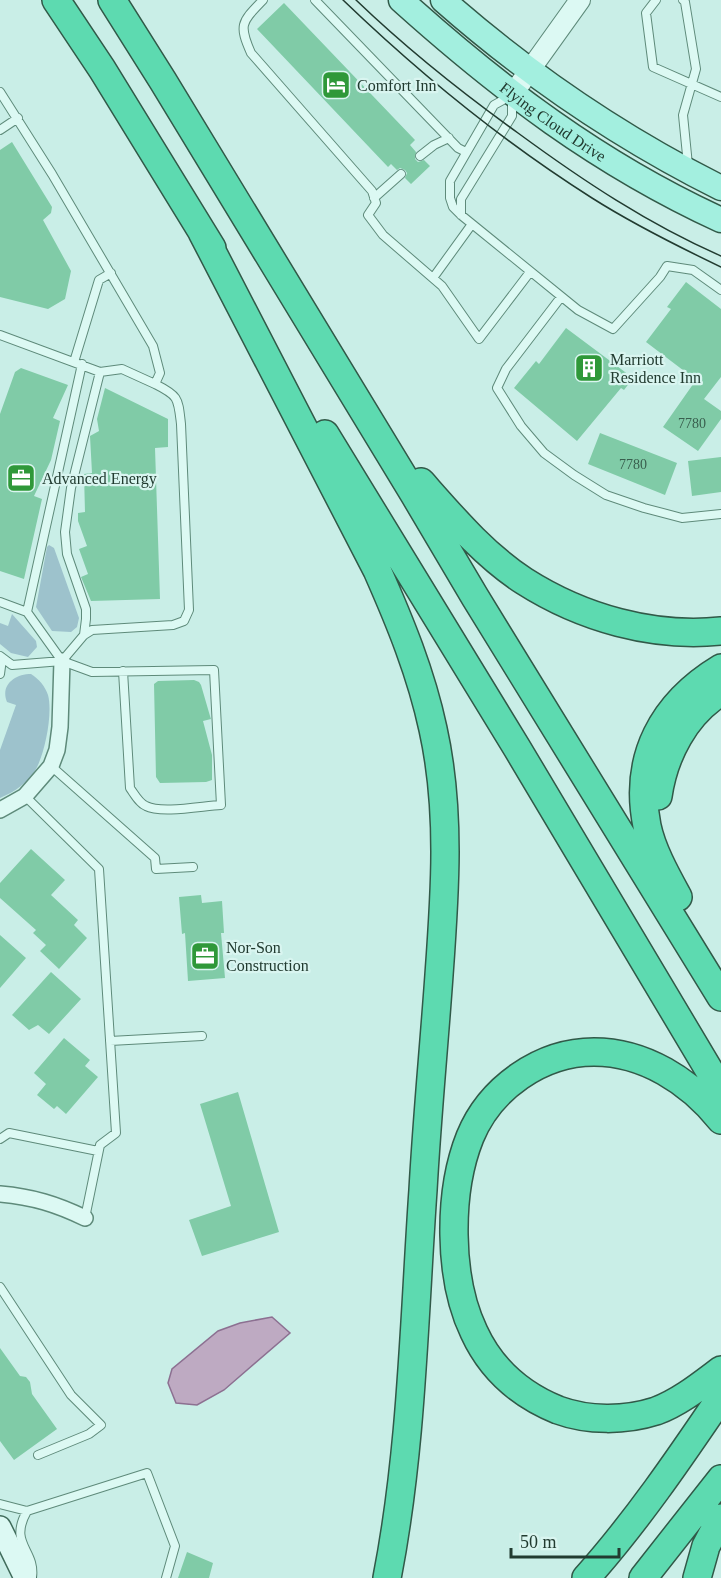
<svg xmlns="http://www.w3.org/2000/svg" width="721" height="1578" font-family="'Times New Roman',serif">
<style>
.green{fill:#9dc2cc}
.water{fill:#beaac2;stroke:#8c7091;stroke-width:1.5}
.building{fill:#80cba7}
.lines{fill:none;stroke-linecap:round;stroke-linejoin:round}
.service-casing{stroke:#5e8a7a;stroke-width:10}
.minor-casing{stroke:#5e8a7a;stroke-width:18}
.tertiary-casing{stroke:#5e8a7a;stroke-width:22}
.secondary-casing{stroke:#416c5b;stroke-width:24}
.primary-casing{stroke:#315948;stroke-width:27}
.motorway-casing{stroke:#315948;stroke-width:30}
.service{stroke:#dcf9f3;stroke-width:8}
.minor{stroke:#dcf9f3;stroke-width:15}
.tertiary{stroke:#dcf9f3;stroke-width:20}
.secondary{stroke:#dcf9f3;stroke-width:21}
.primary{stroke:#a3efdf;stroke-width:24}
.motorway{stroke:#5ddab0;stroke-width:27}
.tram{stroke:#213b30;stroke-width:1.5}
.labels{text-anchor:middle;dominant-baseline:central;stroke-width:4.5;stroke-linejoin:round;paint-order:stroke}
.number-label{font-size:14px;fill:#395f4e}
.poi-label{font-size:16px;fill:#213b30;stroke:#d9f5f0;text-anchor:start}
.street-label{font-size:16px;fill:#213b30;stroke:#d9f5f0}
</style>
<rect width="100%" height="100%" fill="#c9eee7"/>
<!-- green -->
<path class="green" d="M49 545 54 548 79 618 77 627 71 632 52 631 36 607 47 547Z
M12 614 36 641 37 647 28 657 11 653 0 644V623L8 626Z
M31 674C39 679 45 686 48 695 53 713 45 753 36 769 28 783 14 792 0 798V750L16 705 7 702C0 685 15 674 31 674Z"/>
<!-- water -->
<path class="water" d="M272 1317 290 1333 224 1390 197 1405 176 1403 168 1383 172 1369 218 1331 240 1323Z"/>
<!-- building -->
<path class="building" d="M284 3 415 140 410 145 416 152 415 159 418 162 424 160 430 166 411 184 405 178 407 173 405 170 400 168 397 170 391 164 388 167 257 29Z
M12 142 52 207 51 213 43 220 71 271 65 299 48 309 0 297V150Z
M686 282 721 309V377L704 399 721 411V419L698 451 663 427 696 380 646 342 671 309 667 307Z
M566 328 633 378 624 390 621 388 577 441 514 388 536 361 539 364Z
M21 368 68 385 53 418 60 421 51 460 34 496 42 499 24 579 0 571V414L15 372Z
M105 388 168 419V447L155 448 160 599 91 601 81 577 88 574 79 549 87 546 78 521V513L85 512 84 474 92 473 90 436 99 431 97 419Z
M600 433 677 463 665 495 588 464Z
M721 457V492L692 496 688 461Z
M194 680 199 682 201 685 210 716 211 719 203 721 212 755V780L206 782 160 783 156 777 154 684 158 681Z
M31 849 65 880 51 895 78 920 74 925 87 938 59 969 40 951 46 945 33 933 36 930 0 898V883Z
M201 895 202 903 222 901 224 933H221L225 978 188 981 185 933 182 934 179 897Z
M0 935 26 958 0 988Z
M51 972 81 999 49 1034 38 1025 29 1030 12 1015Z
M64 1038 90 1060 85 1066 98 1077 66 1114 57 1106 54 1109 37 1095 46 1084 34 1073Z
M238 1092 279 1232 202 1256 189 1220 231 1206 200 1104Z
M0 1348 20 1376 26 1377 30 1382 32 1394 57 1429 14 1460 0 1441Z
M187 1552 213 1563 209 1578H178Z"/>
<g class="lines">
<!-- service casing -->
<g class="service-casing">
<path id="service" d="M263 0C242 22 238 24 251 53L372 191 376 203 368 215 383 235 442 286 479 339 530 272
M315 0 458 148 466 152
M656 0 646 13 653 67 721 97
M683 0 685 2 696 69 683 115 688 165
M0 92 52 174 153 346 160 373 155 384C179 396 178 398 181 424L189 610 184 621 173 625 92 630 84 635 62 661
M0 130 18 118
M420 156 434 145 449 138
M374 198 401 174
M461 215V199L512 116V95L494 105 450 181V198L453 207 461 215 578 310 613 329 660 277 667 266 693 270 721 290
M433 278 472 224
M561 297 506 369 497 388 521 426 544 453 574 475 606 495 644 508 682 518 721 514
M0 335 100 372 122 369 155 384
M74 362 99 280 111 273
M0 602 27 612 62 661
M27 612 82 364
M84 635 86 619V609L67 554 65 532 71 488 100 372
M0 656 12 665 62 661 92 672 214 670 221 805C202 806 161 814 146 806 139 803 135 795 130 788L123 671
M0 674 2 659
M51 766 155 858 156 869 193 867
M25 796 99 869 116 1133 100 1145 85 1218
M110 1041 202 1036
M0 1139 9 1133 98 1151
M0 1287 71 1395 101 1425 89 1434 38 1455
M0 1504 27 1511 147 1473 175 1546 166 1578
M27 1511C8 1545 36 1549 32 1578"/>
</g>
<!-- minor casing -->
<g class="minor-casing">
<path id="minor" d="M0 810 25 796 51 766 57 750 60 727 62 661
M0 1194C33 1197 56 1204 85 1218"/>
</g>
<!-- tertiary casing -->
<g class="tertiary-casing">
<path id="tertiary" d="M512 95 580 0"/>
</g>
<!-- secondary casing -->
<g class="secondary-casing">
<path id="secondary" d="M0 1527 25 1578"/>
</g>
<!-- primary casing -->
<g class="primary-casing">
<g id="primary">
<path id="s1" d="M401 0C500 89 599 164 721 220"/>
<path d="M443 0C527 74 621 138 721 188"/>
</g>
</g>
<!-- motorway casing -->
<g class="motorway-casing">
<path id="motorway" d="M56 0 102 69 212 248
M112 0 163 81 414 494 475 597 721 997
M202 232 377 570C400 622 421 673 433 729 451 810 445 893 439 975 434 1046 427 1118 423 1190 414 1319 412 1450 387 1578
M325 434 517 748 721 1090
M421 482C452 517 484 555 524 581 582 618 653 638 721 631
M658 796C664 755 685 714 721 692
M678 897C666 875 652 850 647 826 633 757 663 703 721 668
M721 1120C690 1081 644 1052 594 1052 541 1052 490 1088 470 1137 448 1192 448 1278 474 1332 491 1369 521 1395 558 1410 588 1421 625 1421 656 1411 680 1402 701 1385 721 1370
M586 1578C636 1522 679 1459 721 1397
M643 1578 721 1479
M697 1578 706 1546 721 1518"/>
</g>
<!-- service -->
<use href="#service" class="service"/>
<!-- minor -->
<use href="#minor" class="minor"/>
<!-- tertiary -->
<use href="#tertiary" class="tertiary"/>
<!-- secondary -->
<use href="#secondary" class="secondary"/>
<!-- primary -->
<use href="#primary" class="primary"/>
<!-- motorway -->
<use href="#motorway" class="motorway"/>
<!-- tram -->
<path class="tram" d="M343 0C420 74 502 141 592 198 633 224 677 246 721 267
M356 0C407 49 461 92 518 133 582 180 648 224 721 256"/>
</g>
<!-- icons -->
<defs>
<g id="hotel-square" transform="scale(1.5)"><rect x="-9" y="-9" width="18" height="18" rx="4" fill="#2f9839" stroke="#d9f5f0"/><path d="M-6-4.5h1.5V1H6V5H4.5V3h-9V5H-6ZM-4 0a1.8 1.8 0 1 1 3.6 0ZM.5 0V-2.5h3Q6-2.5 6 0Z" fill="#fff"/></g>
<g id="building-square" transform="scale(1.5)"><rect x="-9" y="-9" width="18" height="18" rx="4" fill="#2f9839" stroke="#d9f5f0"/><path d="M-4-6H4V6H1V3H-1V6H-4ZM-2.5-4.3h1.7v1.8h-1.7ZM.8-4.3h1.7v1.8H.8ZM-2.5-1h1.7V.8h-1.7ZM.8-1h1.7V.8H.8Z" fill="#fff"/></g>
<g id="office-square" transform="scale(1.5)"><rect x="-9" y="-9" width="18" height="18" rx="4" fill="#2f9839" stroke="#d9f5f0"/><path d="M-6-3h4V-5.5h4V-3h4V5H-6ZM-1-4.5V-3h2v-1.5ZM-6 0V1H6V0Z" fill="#fff"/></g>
</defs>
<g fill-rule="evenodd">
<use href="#hotel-square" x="336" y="85"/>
<use href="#building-square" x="589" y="368"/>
<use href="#office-square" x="21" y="478"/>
<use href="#office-square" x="205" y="956"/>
</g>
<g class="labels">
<!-- number labels -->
<g class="number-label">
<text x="692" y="423">7780</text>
<text x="633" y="464">7780</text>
</g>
<!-- poi labels -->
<g class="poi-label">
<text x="357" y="85">Comfort Inn</text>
<text x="610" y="359">Marriott<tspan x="610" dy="18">Residence Inn</tspan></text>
<text x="42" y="478">Advanced Energy</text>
<text x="226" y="947">Nor-Son<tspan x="226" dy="18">Construction</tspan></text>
</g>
<!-- street labels -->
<g class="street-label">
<text stroke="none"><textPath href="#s1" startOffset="195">Flying Cloud Drive</textPath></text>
</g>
</g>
<!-- scale -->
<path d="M511 1548v9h108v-9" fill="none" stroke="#213b30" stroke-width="3"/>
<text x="520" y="1548" font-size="18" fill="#213b30" stroke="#d9f5f0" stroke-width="4.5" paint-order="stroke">50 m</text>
</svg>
